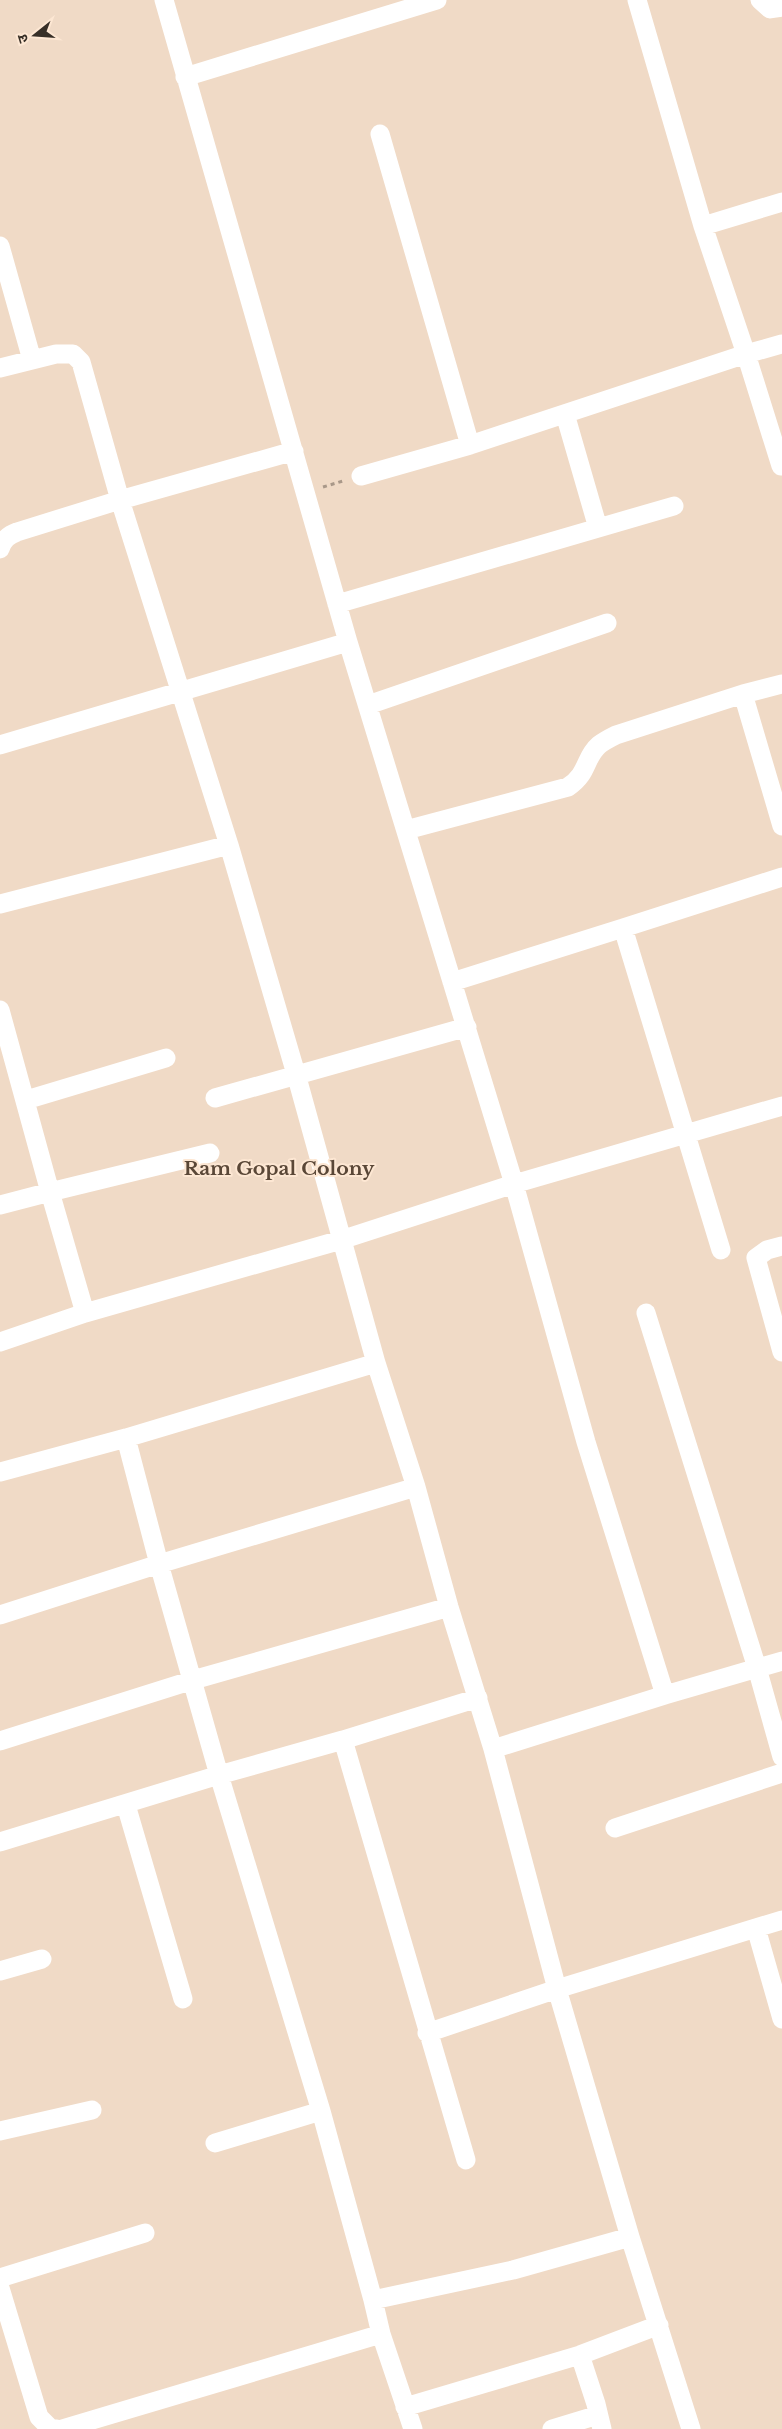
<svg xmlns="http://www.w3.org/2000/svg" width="782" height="2429" font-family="'Libre Baskerville','Noto Sans Devanagari',serif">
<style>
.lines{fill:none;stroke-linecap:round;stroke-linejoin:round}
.path{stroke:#a99889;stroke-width:3;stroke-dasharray:4 4;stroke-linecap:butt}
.street{stroke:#fff;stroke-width:19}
.labels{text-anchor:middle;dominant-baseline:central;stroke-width:4;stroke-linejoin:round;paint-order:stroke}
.district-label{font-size:19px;font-weight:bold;fill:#5a4737;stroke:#fde7d3}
</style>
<rect width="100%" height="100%" fill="#f0dac6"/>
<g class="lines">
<!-- path -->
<path class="path" d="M323 487 343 481"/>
<!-- street -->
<path class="street" d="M164 0 348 642
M760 0 770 9 782 7
M185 77 437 0
M380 134 470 445
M703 226 782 202
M0 246 32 360 0 368
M32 360 56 354H73L81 362 120 500 229 845
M565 414 598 528
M781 466 746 354 782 344
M361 476 470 445 746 354 703 226 637 0
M0 549C3 539 9 535 17 532L120 500 294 451
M337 604 674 506
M743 694 782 826
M368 705 607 623
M0 745 348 642 514 1184 586 1442 665 1695 493 1749 449 1607 416 1487 376 1363
M406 830 568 787C589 773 584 758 599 745 604 741 610 738 616 735L743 694 782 684
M0 904 229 845 296 1074 376 1363 126 1438 0 1472
M452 982 623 928
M0 1010 50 1192 0 1205
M215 1098 467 1027
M26 1100 166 1058
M782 1246 767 1250 756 1258 782 1352
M721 1250 623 928 782 877
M85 1313 50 1192 210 1153
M646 1313 757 1668 782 1757
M0 1342 85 1313 341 1240 514 1184 782 1106
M126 1438 159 1564 219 1775 321 2111 215 2143
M0 1615 159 1564 416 1487
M665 1695 782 1661
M343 1740 466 2160
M0 1741 193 1680 449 1607
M493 1749 557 1989 782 1920
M126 1805 183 1999
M615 1828 782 1773
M0 1842 219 1775 343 1740 478 1698
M756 1928 782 2019
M0 1971 42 1959
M427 2033 557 1989 630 2237 691 2429
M321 2111 373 2300
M0 2131 92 2110
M0 2278 145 2233
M0 2288 39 2417 51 2429H57
M381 2334 413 2429
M580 2355 596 2404 602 2429
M405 2407 580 2355 659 2325
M62 2429 381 2334 373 2300 513 2270 630 2237
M552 2429 598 2415"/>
</g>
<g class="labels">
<!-- district labels -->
<g class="district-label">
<text x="279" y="1168">Ram Gopal Colony</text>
</g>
</g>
<!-- north arrow -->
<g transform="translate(35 35) rotate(253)" stroke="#fde7d3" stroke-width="4" paint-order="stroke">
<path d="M0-4L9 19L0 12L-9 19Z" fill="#372f27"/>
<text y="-8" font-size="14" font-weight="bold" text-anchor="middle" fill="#372f27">उ</text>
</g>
</svg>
